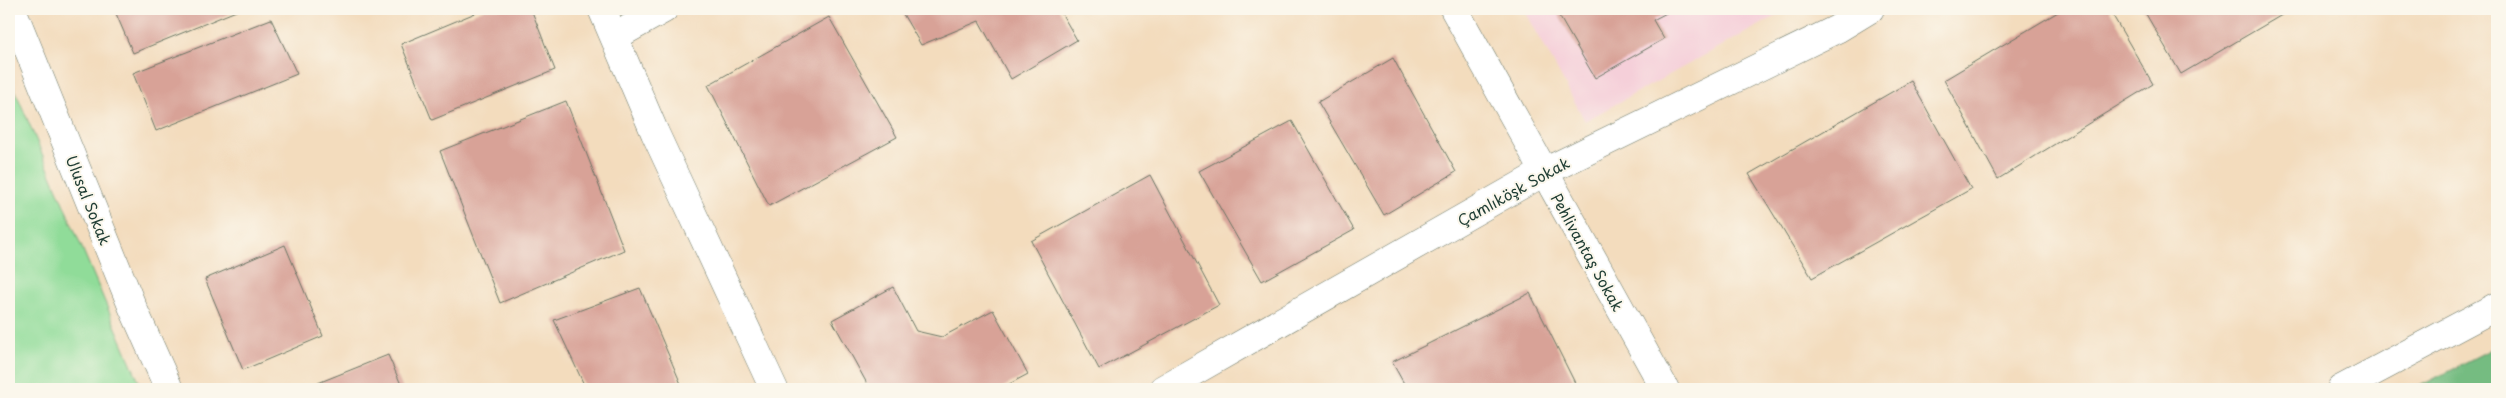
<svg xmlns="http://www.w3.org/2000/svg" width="2506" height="398" font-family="'Playpen Sans',sans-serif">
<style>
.built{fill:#f5cfd9}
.green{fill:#90dc99;stroke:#588c66}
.forest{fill:#74bc81;stroke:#4a7c5a}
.building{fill:#d8a297}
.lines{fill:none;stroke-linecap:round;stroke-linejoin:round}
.minor-casing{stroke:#697564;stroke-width:29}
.minor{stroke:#fff;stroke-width:28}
.labels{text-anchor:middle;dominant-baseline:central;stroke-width:4;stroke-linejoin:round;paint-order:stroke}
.street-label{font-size:15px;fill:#1f3d34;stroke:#fbf7ec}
</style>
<rect width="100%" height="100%" fill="#fbf7ec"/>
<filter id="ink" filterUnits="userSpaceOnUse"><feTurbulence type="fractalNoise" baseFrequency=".02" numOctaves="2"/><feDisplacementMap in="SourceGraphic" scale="10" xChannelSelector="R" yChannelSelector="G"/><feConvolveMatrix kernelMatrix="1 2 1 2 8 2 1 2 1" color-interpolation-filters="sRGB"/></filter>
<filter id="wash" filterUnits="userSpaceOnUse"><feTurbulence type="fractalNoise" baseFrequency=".0096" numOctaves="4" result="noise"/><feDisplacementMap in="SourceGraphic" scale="20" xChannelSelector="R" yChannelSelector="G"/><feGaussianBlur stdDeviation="1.12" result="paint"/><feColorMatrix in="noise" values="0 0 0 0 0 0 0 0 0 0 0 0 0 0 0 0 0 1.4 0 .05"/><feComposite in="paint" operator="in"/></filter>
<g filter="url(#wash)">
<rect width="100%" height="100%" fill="#f3dcbd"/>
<!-- built -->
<path class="built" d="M1524 9H1789L1585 121Z"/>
<!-- green -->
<path class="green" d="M9 76 142 389H9Z"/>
<!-- forest -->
<path class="forest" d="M2497 346V389H2414Z"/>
<g id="blocks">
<!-- building -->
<path class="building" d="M114 9H241L133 53Z
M485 9H531L555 70 432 120 401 44Z
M900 9H1059L1077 40 1011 79 979 21 921 45Z
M1231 9H1244L1234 14Z
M1555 9H1674L1653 20 1664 39 1595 78Z
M2063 9H2109L2153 84 1998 179 1944 80Z
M2143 9H2292L2181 74Z
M829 17 897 137 769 206 708 85Z
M271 19 297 74 156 131 133 73Z
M1393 58 1456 172 1384 215 1318 102Z
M1911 81 1971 189 1812 278 1749 174Z
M566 101 624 250 500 303 440 151Z
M1292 121 1354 230 1262 281 1199 171Z
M1150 175 1219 305 1099 369 1031 241Z
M285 245 323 336 243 370 205 279Z
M893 287 916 331 942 337 993 310 1028 374 1000 389H870L832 320Z
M640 288 681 384 667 389H586L554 320Z
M1530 293 1578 389H1407L1392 362Z
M388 355 403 389H303Z"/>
</g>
</g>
<g filter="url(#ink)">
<use href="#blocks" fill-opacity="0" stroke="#697564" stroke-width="1"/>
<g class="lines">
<!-- minor casing -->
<g class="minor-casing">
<path id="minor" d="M12 9 132 306 169 389
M602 9 655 133 774 389
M1454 9 1665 389
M614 37 664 9
M1163 389 1544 172 1837 29 1870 9
M2341 389 2497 306"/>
</g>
<!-- minor -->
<use href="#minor" class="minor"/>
</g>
</g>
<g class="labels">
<!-- street labels -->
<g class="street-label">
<text transform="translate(1513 191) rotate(-29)">Çamlıköşk Sokak</text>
<text transform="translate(89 200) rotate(68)">Ulusal Sokak</text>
<text transform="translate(1588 252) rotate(61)">Pehlivantaş Sokak</text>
</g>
</g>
<!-- margin -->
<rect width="2506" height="398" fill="none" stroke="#fbf7ec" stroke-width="30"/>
</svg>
